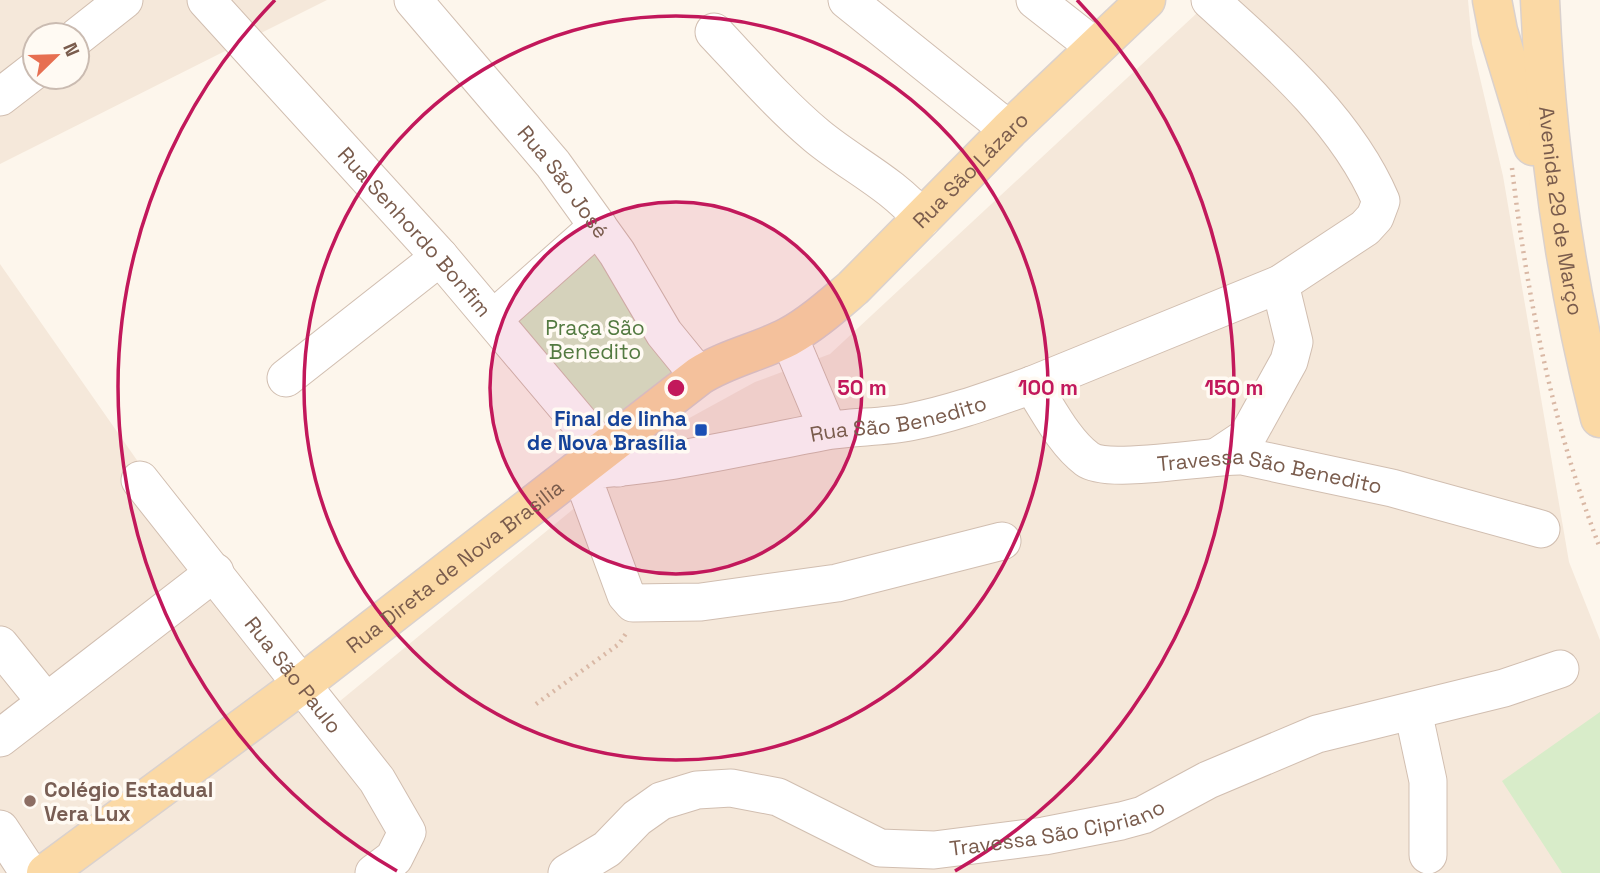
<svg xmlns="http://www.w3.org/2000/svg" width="1600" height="873" font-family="'Space Grotesk',sans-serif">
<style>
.residential{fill:#f5e8da;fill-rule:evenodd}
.green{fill:#d8ecc9}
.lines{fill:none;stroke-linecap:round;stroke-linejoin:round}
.minor-casing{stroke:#d1beb0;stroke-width:39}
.major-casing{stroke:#dad1cd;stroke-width:41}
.path{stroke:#d9b8a5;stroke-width:4.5;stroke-dasharray:2 5;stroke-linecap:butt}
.minor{stroke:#fff;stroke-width:37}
.major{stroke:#fbd9a5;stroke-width:38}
.ring{fill:none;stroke:#c2185b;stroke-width:3.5}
.transit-dot{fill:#1a4fb4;stroke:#fffaf3;stroke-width:2.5}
.education-dot{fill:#8d6e63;stroke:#fffaf3;stroke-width:2.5}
.labels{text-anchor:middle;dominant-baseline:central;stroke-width:7;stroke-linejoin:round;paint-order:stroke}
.street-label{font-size:21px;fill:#7a5c4d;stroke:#fffaf3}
.park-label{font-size:21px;fill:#537a41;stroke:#fffaf3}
.transit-label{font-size:21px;font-weight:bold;fill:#164399;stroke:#fffaf3;text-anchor:end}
.education-label{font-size:21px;font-weight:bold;fill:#785e54;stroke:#fffaf3;text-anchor:start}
.centre{fill:#c2185b;stroke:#fffaf3;stroke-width:3.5}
.ring-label{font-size:21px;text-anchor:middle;font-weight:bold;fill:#c2185b;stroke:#fffaf3;stroke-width:7;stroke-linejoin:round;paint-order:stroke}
</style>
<rect width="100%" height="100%" fill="#fdf6ec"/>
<!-- residential -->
<path class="residential" d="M0 0H327L0 164ZM35 35H77V77H35Z
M1211 0H1468L1472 44 1503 176 1569 562 1600 640V873H0V264L215 572 340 701 673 427 755 382 830 354Z"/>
<!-- green -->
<path class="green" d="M594 251 687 365 602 432 508 322Z
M1600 712V873H1562L1502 781Z"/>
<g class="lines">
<!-- minor casing -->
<g class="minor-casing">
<g id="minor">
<path id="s1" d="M206 0 440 257 618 468"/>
<path id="s2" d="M413 0 553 164 617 253 664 333 699 376"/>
<path d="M847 0 1009 130"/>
<path d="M1035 0 1095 47"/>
<path d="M714 32C747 67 780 105 817 136 852 165 892 183 922 219"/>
<path d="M77 37 124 0"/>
<path d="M0 97 35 70"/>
<path d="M493 319 598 226"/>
<path d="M789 337 828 430"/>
<path d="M286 378 440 257"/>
<path id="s3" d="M1032 385C1048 409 1064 442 1087 459 1108 475 1209 455 1242 456L1392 488 1541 529"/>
<path d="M1220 455 1247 437 1289 361 1294 342 1280 284"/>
<path id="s4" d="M140 480 377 780 407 832 394 858 374 873"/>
<path id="s5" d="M1002 541 837 583 701 602 633 603 626 595 580 470C661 467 741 447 821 432 850 426 881 428 910 422 952 414 992 399 1032 385L1280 284 1365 228 1375 217 1381 201C1347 121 1273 57 1210 0"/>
<path d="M0 645 46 702"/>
<path d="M1413 711 1428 781V855"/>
<path d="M0 738 215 572"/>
<path d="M0 829 29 873"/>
<path id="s6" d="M567 873 607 849 637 818 661 801 697 790 731 788 778 797 880 848 934 850 1044 836 1121 821 1143 815 1208 780 1317 734 1504 688 1560 669"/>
</g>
</g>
<!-- major casing -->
<g class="major-casing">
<g id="major">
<path d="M1492 0 1498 31 1533 146"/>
<path id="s7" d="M1540 0C1546 142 1565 281 1600 418"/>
<path id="s8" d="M46 873 302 684 699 376C727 358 759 352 788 337 812 324 833 305 853 288L1009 130 1146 0"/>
</g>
</g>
<!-- path -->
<path class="path" d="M1512 168C1527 297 1553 427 1600 548
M536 704 619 644 627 632"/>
<!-- minor -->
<use href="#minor" class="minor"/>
<!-- major -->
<use href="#major" class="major"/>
</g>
<!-- distance rings -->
<circle cx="676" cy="388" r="186" fill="#c2185b" fill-opacity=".12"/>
<g class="ring">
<circle cx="676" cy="388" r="186"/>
<circle cx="676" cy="388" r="372"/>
<path d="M397 871A558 558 0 0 1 275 0M1077 0A558 558 0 0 1 955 871"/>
</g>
<!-- markers -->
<rect class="transit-dot" x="694" y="423" width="14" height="14" rx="3.5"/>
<circle class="education-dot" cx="30" cy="801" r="7"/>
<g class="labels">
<!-- street labels -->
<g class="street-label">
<text stroke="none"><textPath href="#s8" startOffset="1166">Rua São Lázaro</textPath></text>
<text stroke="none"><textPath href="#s2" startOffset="236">Rua São José</textPath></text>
<text stroke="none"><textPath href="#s7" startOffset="212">Avenida 29 de Março</textPath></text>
<text stroke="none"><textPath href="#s1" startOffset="312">Rua Senhordo Bonfim</textPath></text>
<text stroke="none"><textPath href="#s5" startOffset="842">Rua São Benedito</textPath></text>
<text stroke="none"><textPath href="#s3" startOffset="278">Travessa São Benedito</textPath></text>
<text stroke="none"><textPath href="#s8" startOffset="511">Rua Direta de Nova Brasilia</textPath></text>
<text stroke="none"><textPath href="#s4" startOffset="248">Rua São Paulo</textPath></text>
<text stroke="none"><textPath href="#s6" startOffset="532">Travessa São Cipriano</textPath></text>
</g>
<!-- park labels -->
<g class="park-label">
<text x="595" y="327">Praça São<tspan x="595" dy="24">Benedito</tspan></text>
</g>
<!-- transit labels -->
<g class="transit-label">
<text x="687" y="418">Final de linha<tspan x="687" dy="24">de Nova Brasília</tspan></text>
</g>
<!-- education labels -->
<g class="education-label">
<text x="44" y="789">Colégio Estadual<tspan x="44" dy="24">Vera Lux</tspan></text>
</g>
</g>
<circle cx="676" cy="388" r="10" class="centre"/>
<g class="ring-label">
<text x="862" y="395">50 m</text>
<text x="1048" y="395">100 m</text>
<text x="1234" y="395">150 m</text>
</g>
<!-- north arrow -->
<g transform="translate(56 56) rotate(67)"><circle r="33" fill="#fffaf3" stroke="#cabbb1" stroke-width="2"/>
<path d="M0-5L12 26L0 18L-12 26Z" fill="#e76f51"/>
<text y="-10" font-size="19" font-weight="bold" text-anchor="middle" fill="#7a5c4d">N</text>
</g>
</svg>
